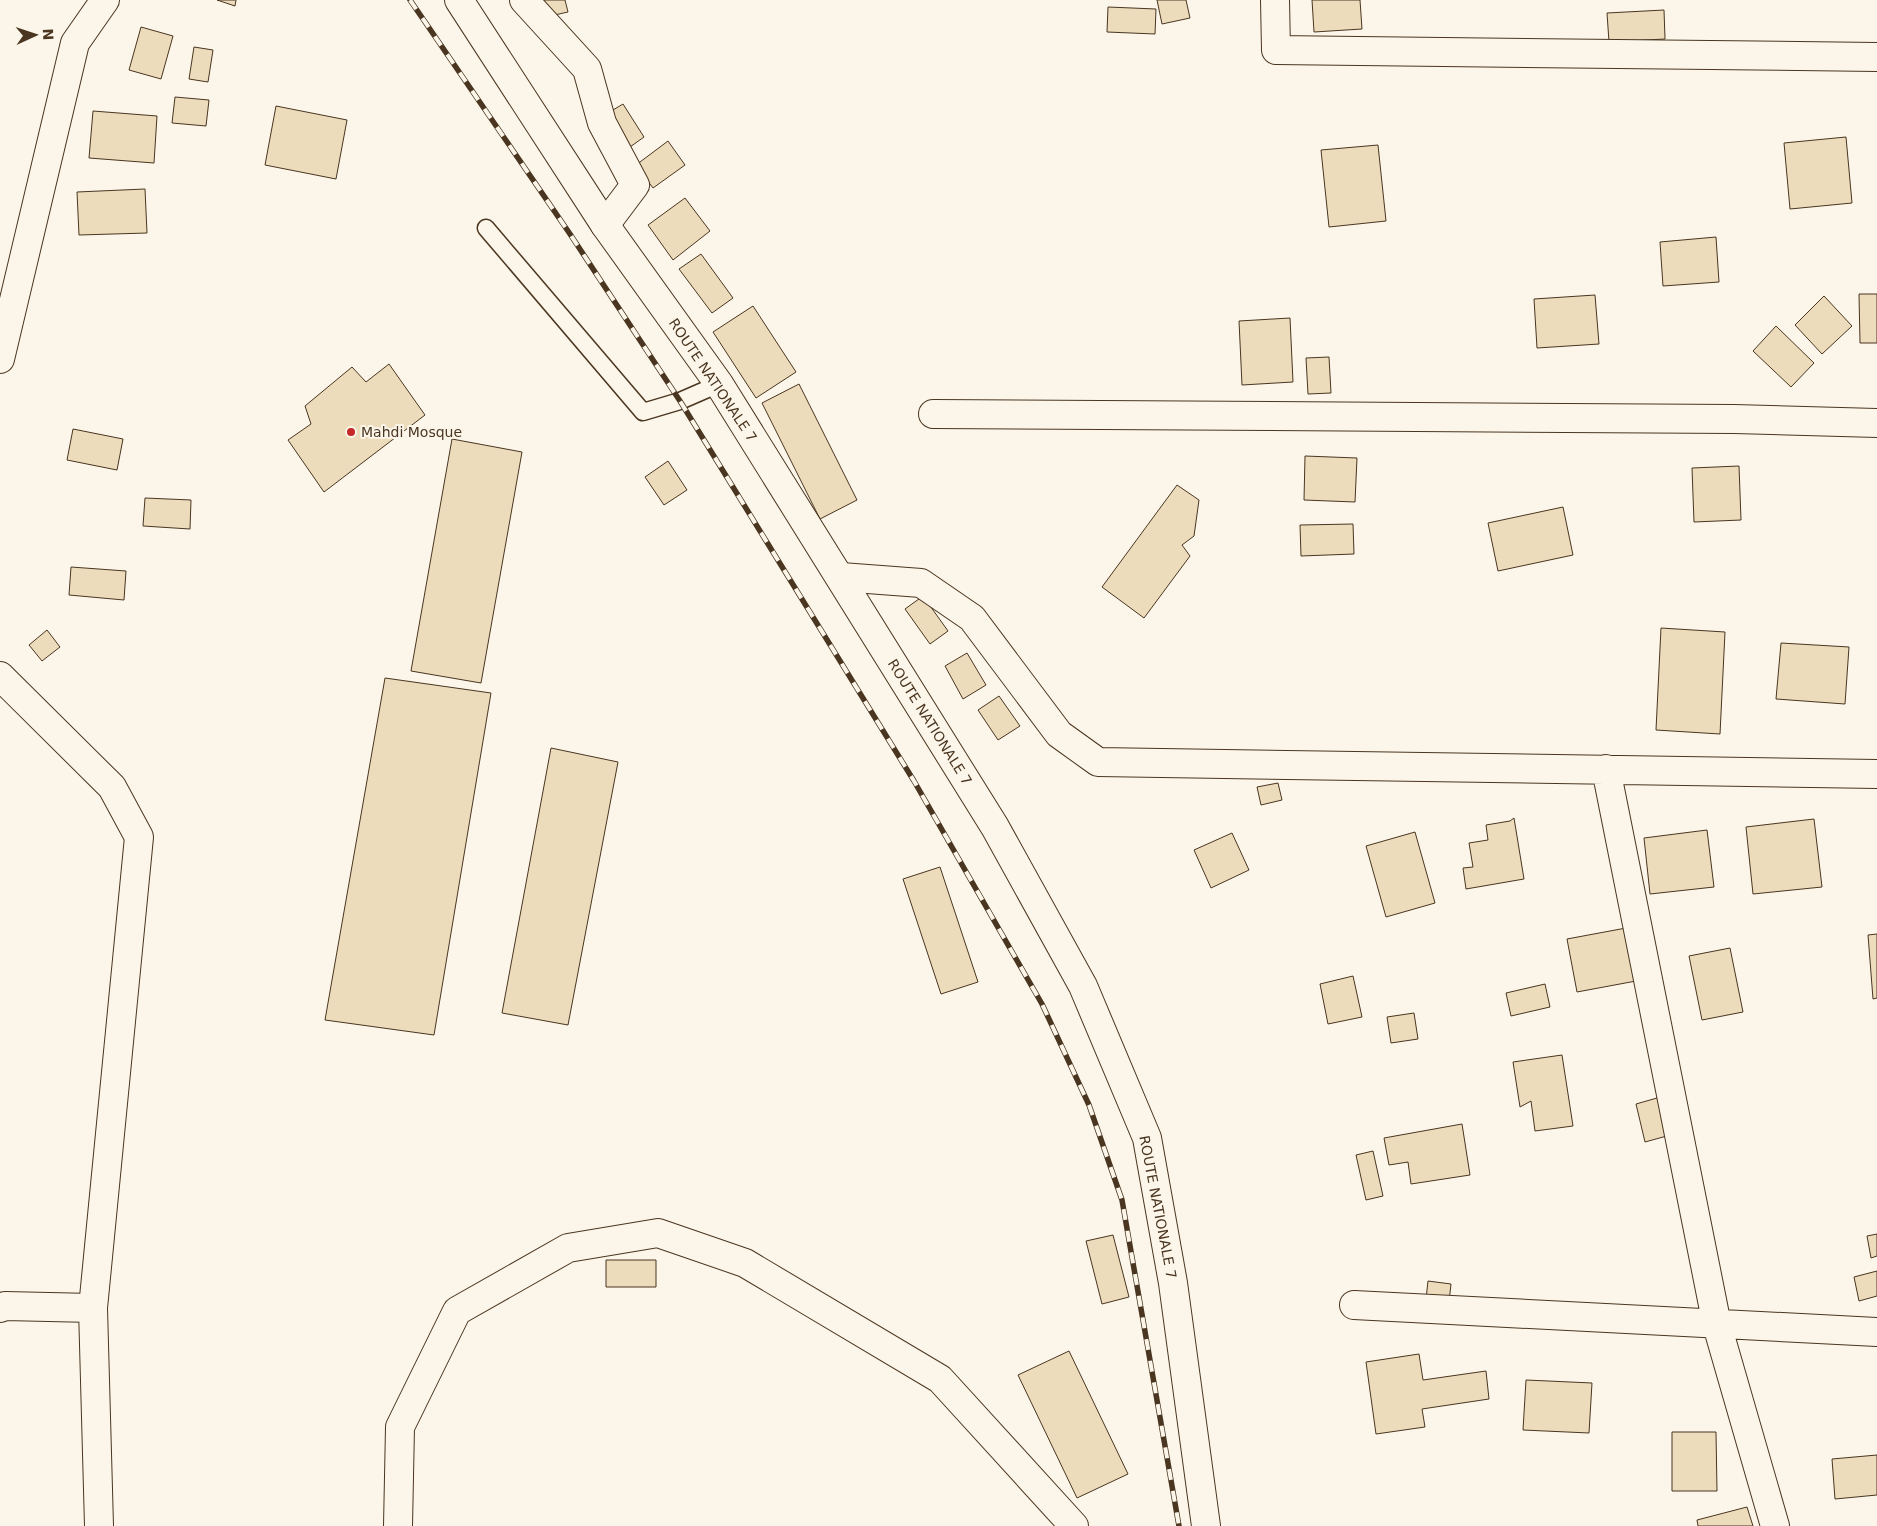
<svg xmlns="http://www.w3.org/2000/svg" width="1877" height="1526" font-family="'DejaVu Sans',sans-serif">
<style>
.building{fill:#ecdcbc;stroke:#4a3520}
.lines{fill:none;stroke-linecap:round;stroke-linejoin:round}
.service-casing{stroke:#4a3520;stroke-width:19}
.minor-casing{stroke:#4a3520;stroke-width:30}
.primary-casing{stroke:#4a3520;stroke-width:30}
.service{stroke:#fbf6e9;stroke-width:16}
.minor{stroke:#fbf6e9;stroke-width:28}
.primary{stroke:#fbf6e9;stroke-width:28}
.rail-casing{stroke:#4a3520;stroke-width:5.5}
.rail{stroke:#fbf6e9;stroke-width:4;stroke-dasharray:11;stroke-linecap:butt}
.poi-dot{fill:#c62828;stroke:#fbf6e9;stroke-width:2}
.labels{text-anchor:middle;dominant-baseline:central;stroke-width:4;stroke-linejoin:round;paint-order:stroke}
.street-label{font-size:14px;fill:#4a3520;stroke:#fbf6e9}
.poi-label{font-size:14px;fill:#4a3520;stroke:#fbf6e9;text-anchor:start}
</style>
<rect width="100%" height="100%" fill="#fbf6e9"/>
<!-- building -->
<path class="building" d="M217 0H236L235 6Z
M540 0H565L568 12 550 16Z
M1157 0H1186L1190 18 1162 24Z
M1312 0H1360L1362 29 1314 32Z
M1108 7 1156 9 1155 34 1107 32Z
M1664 10 1665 39 1609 42 1607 13Z
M141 27 173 36 161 79 129 70Z
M194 47 213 50 208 82 189 79Z
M175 97 209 100 206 126 172 123Z
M623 104 644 137 630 147 608 113Z
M276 106 347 120 336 179 265 165Z
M93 111 157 116 154 163 89 158Z
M1846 137 1852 203 1790 209 1784 143Z
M668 141 685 165 653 188 636 165Z
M1378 145 1386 221 1329 227 1321 150Z
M145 189 147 233 79 235 77 192Z
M685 198 710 231 673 260 648 225Z
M1716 237 1719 282 1663 286 1660 242Z
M701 254 733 298 712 313 679 269Z
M1859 294H1877V343H1860Z
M1595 295 1599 344 1537 348 1534 299Z
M1824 296 1852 326 1822 354 1795 325Z
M753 306 796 372 756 398 713 332Z
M1290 318 1293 382 1242 385 1239 321Z
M1776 326 1814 363 1791 387 1753 351Z
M1329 357 1331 393 1308 394 1306 358Z
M389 364 425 415 324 492 288 440 311 424 305 406 352 367 366 382Z
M799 384 857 500 820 519 762 403Z
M73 429 123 439 117 470 67 460Z
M452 439 522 452 481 683 411 671Z
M1305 456 1357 458 1355 502 1304 500Z
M668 461 687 490 664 505 645 477Z
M1739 466 1741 520 1694 522 1692 468Z
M1177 485 1199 500 1194 536 1182 545 1190 556 1144 618 1102 587Z
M145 498 191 500 190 529 143 526Z
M1563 507 1573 555 1498 571 1488 523Z
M1353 524 1354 554 1301 556 1300 525Z
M71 567 126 571 124 600 69 595Z
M923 596 948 631 930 644 905 609Z
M1661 628 1725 632 1720 734 1656 730Z
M47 630 60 647 42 661 29 645Z
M1781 643 1849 647 1845 704 1776 699Z
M967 653 986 685 963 699 945 666Z
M385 678 491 693 434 1035 325 1020Z
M999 696 1020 726 998 740 978 710Z
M551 748 618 762 568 1025 502 1013Z
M1278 783 1282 800 1261 805 1257 787Z
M1514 818 1524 879 1466 889 1463 868 1473 867 1469 843 1488 840 1486 825 1510 821Z
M1814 819 1822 887 1753 894 1746 827Z
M1707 830 1714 887 1650 894 1644 838Z
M1415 832 1435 903 1386 917 1366 846Z
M1232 833 1249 870 1211 888 1194 850Z
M940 867 978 982 941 994 903 879Z
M1626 928 1636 981 1577 992 1567 939Z
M1877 934V998L1873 999 1868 935Z
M1730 948 1743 1012 1702 1020 1689 956Z
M1353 976 1362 1017 1328 1024 1320 984Z
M1545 984 1550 1007 1511 1016 1506 993Z
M1414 1013 1418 1039 1391 1043 1387 1017Z
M1562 1055 1573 1126 1535 1131 1531 1101 1520 1107 1513 1062Z
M1664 1096 1674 1134 1645 1142 1636 1104Z
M1462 1124 1470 1175 1411 1184 1408 1162 1389 1165 1384 1138Z
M1373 1151 1383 1196 1366 1200 1356 1155Z
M1877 1234V1256L1871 1258 1867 1236Z
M1113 1235 1129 1297 1102 1304 1086 1241Z
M606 1260H656V1287H606Z
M1877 1271V1296L1859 1301 1854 1277Z
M1428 1281 1451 1284 1449 1302 1426 1299Z
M1069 1351 1128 1474 1077 1498 1018 1375Z
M1419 1354 1423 1380 1486 1371 1489 1399 1422 1409 1425 1427 1376 1434 1366 1362Z
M1526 1380 1592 1383 1589 1433 1523 1430Z
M1672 1432H1716L1717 1491H1672Z
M1877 1455V1495L1835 1499 1832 1459Z
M1747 1507 1753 1526H1698L1697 1520Z"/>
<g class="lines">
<!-- service casing -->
<g class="service-casing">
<path id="service" d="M486 228 643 412 680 401 719 384"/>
</g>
<!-- minor casing -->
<g class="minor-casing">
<path id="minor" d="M524 0 587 69 602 123 635 185 605 225
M1275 0 1276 50 1877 57
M0 359 75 43 105 0
M933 414 1734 419 1877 423
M841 577 921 583 972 618 1059 734 1098 762 1877 774
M0 676 112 787 139 837 93 1308 99 1526
M1606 769 1717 1325 1775 1526
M1354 1305 1877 1332
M0 1308 5 1306 93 1308
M398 1526 400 1427 457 1311 568 1248 658 1233 745 1263 940 1379 1074 1526"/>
</g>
<!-- primary casing -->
<g class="primary-casing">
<path id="primary" d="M459 0 605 225 719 384 995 827 1083 986 1147 1138 1173 1283 1206 1526"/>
</g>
<!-- service -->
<use href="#service" class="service"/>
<!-- minor -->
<use href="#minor" class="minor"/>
<!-- primary -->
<use href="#primary" class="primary"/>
<!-- rail casing -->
<g class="rail-casing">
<path id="rail" d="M410 0 570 234 680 401 914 781 1042 1004 1089 1105 1122 1200 1179 1526"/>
</g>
<!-- rail -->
<use href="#rail" class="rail"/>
</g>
<!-- markers -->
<circle class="poi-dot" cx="351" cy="432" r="5"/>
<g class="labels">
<!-- street labels -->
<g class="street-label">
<text transform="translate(713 380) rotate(56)">ROUTE NATIONALE 7</text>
<text transform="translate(930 722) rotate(58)">ROUTE NATIONALE 7</text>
<text transform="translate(1158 1207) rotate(79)">ROUTE NATIONALE 7</text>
</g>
<!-- poi labels -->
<g class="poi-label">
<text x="361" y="432">Mahdi Mosque</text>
</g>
</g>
<!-- north arrow -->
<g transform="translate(35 35) rotate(87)" stroke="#fbf6e9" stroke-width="4" paint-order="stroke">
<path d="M0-4L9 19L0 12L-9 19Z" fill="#4a3520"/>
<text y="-8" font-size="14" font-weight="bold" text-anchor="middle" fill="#4a3520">N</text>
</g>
</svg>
